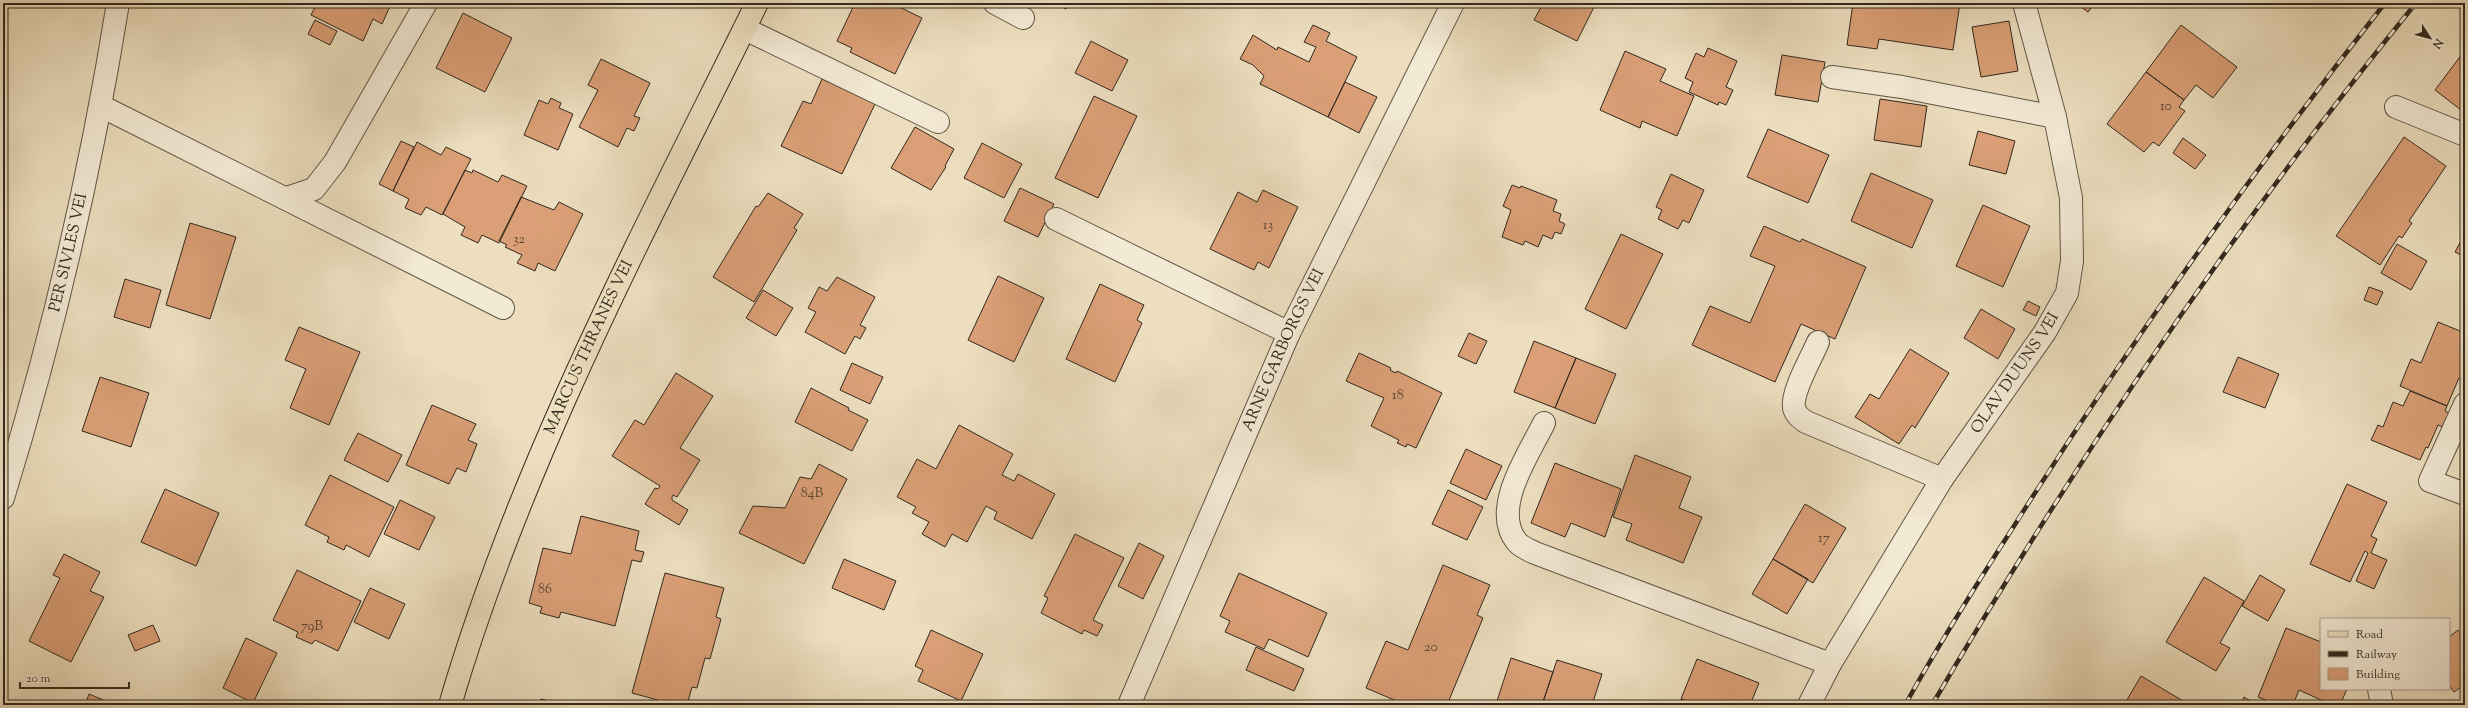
<svg xmlns="http://www.w3.org/2000/svg" width="2468" height="708" font-family="'Sorts Mill Goudy',serif">
<style>
.building{fill:#da9f76;stroke:#32291e}
.lines{fill:none;stroke-linecap:round;stroke-linejoin:round}
.minor-casing{stroke:#605646;stroke-width:24}
.major-casing{stroke:#32291e;stroke-width:24}
.minor{stroke:#f3ead5;stroke-width:22}
.major{stroke:#ecdebe;stroke-width:22}
.rail-casing{stroke:#32291e;stroke-width:4.5}
.rail{stroke:#f3ead5;stroke-width:3;stroke-dasharray:9;stroke-linecap:butt}
.labels{text-anchor:middle;dominant-baseline:central;stroke-width:4;stroke-linejoin:round;paint-order:stroke}
.number-label{font-size:14px;fill:#5c4634}
.street-label{font-size:16px;fill:#32291e;stroke:#f3ead5}
</style>
<rect width="100%" height="100%" fill="#ecdebe"/>
<filter id="stains"><feTurbulence type="fractalNoise" baseFrequency=".005" numOctaves="4"/><feColorMatrix values="0 0 0 0 .2 0 0 0 0 .09 0 0 0 0 .02 0 0 0 .5 -.17"/></filter>
<radialGradient id="worn" r=".72"><stop offset=".6" stop-color="#630" stop-opacity="0"/><stop offset="1" stop-color="#630" stop-opacity=".3"/></radialGradient>
<!-- building -->
<path class="building" d="M317 3H389L391 4 382 24 373 19 363 41 311 15Z
M855 3H891L922 18 895 74 850 52 852 48 837 41Z
M1055 3H1069L1066 9Z
M1189 3H1201L1198 8Z
M1543 3H1596L1577 41 1534 20Z
M1853 3H1960L1953 50 1879 39 1877 49 1847 45Z
M2076 3H2095L2088 12Z
M463 13 512 38 485 92 436 68Z
M315 20 337 31 330 45 308 34Z
M2009 21 2018 71 1981 77 1972 27Z
M1313 25 1330 33 1326 41 1357 57 1328 117 1260 84 1264 76 1253 65 1240 59 1253 35 1277 50 1278 47 1309 62 1316 47 1304 42Z
M2181 25 2237 67 2213 98 2196 85 2184 100 2146 72Z
M1091 41 1128 60 1112 91 1075 73Z
M1708 48 1737 61 1726 87 1733 90 1726 105 1719 102 1718 105 1689 92 1693 82 1685 78 1696 53 1704 57Z
M2465 50V113L2435 90Z
M1625 51 1666 69 1660 81 1694 96 1677 136 1642 121 1640 128 1600 110Z
M1782 55 1825 62 1818 102 1775 95Z
M601 59 650 83 634 116 640 118 634 131 627 128 618 147 579 127 598 90 588 85Z
M2146 72 2184 100 2179 107 2185 111 2159 146 2153 142 2144 152 2107 124Z
M822 79 875 104 842 174 781 146 803 101 811 104Z
M1345 82 1377 97 1359 133 1328 117Z
M1094 96 1137 116 1098 198 1055 178Z
M551 98 561 103 559 108 573 114 558 150 524 135 539 100 548 104Z
M1880 99 1927 106 1921 147 1874 140Z
M3 110 6 111 3 128Z
M915 127 954 149 945 166 946 167 931 190 891 168Z
M1768 129 1829 155 1808 203 1747 177Z
M1978 131 2015 141 2006 174 1969 165Z
M2404 137 2446 166 2409 221 2412 223 2402 238 2399 236 2380 265 2336 236Z
M2183 138 2206 155 2195 169 2173 153Z
M401 141 414 147 393 191 379 184Z
M417 142 441 155 446 147 471 159 442 215 426 207 421 215 405 208 409 199 393 191Z
M982 143 1022 164 1004 198 964 178Z
M465 170 472 173 473 170 498 182 502 175 527 186 499 243 482 235 478 243 461 235 465 227 443 214Z
M1871 173 1933 200 1912 248 1851 221Z
M1671 174 1704 190 1689 223 1683 220 1678 229 1658 219 1662 210 1656 207Z
M1512 185 1520 188 1521 186 1557 200 1553 211 1561 214 1559 221 1565 224 1561 234 1555 232 1552 239 1543 235 1538 247 1525 241 1523 245 1502 237 1511 210 1503 206Z
M1020 188 1054 204 1038 237 1004 221Z
M1263 190 1298 207 1269 268 1258 262 1254 270 1210 249 1238 192 1257 202Z
M768 193 803 214 794 228 797 230 754 302 713 277 756 206 758 207Z
M521 197 554 210 559 202 583 214 555 271 538 263 535 271 517 263 522 255 505 247 507 245 499 241Z
M1983 205 2030 226 2003 287 1956 266Z
M190 223 236 237 210 319 166 305Z
M1764 226 1800 242 1802 239 1866 267 1835 339 1801 324 1775 382 1692 345 1710 306 1750 323 1775 266 1750 256Z
M2465 233V257L2455 252Z
M1621 234 1663 254 1626 329 1585 309Z
M2397 244 2427 261 2411 290 2381 273Z
M998 276 1044 298 1014 362 968 340Z
M837 277 875 297 860 325 866 328 860 339 855 336 845 354 805 332 816 312 808 308 819 287 827 291Z
M125 279 161 290 150 328 114 317Z
M1100 284 1144 305 1137 320 1142 323 1115 382 1066 359Z
M2369 287 2383 292 2377 305 2364 300Z
M763 290 793 308 776 336 746 318Z
M2028 301 2040 307 2036 316 2023 310Z
M1981 309 2015 329 1998 359 1964 338Z
M2438 322 2465 333V380L2459 378 2447 406 2400 386 2411 359 2421 363Z
M299 327 360 352 329 425 290 408 306 369 285 360Z
M1469 333 1487 341 1476 364 1458 356Z
M1534 341 1576 358 1555 408 1514 392Z
M1910 349 1949 373 1915 428 1912 425 1899 444 1855 417 1870 394 1879 399Z
M1359 353 1391 368 1390 370 1396 373 1397 371 1442 393 1416 448 1407 444 1406 447 1397 443 1399 440 1371 426 1384 398 1346 381Z
M2238 357 2279 374 2265 408 2223 392Z
M1576 358 1616 374 1595 424 1555 408Z
M852 363 883 377 870 404 840 390Z
M676 373 713 396 680 448 700 460 677 497 673 495 672 497V500L688 510 679 525 645 504 655 488 658 489 660 486 612 456 635 420 644 425Z
M100 377 149 393 131 447 82 431Z
M811 388 849 408 848 410 868 420 852 451 795 422Z
M2410 391 2447 406 2445 411 2451 414 2445 428 2438 425 2428 448 2426 447 2420 460 2371 440 2378 425 2383 427 2393 402 2403 406Z
M432 405 476 424 468 440 477 444 466 472 457 468 449 484 406 465Z
M959 425 1013 454 1002 475 1014 481 1018 474 1055 494 1032 539 994 519 997 512 986 506 967 542 952 534 945 547 922 534 929 522 912 513 916 507 897 497 917 459 936 469Z
M358 433 402 455 388 482 344 460Z
M1466 449 1502 466 1486 500 1450 483Z
M1635 455 1691 477 1679 508 1702 517 1683 563 1626 540 1632 524 1613 517Z
M1555 463 1621 489 1605 537 1571 523 1565 537 1531 523Z
M819 464 847 479 804 564 739 533 753 506 785 508 800 477 811 479Z
M330 475 394 507 369 557 346 545 344 550 327 542 329 537 305 525Z
M2347 484 2387 502 2371 536 2377 539 2371 553 2387 560 2374 589 2356 581 2368 553 2365 551 2350 582 2310 564Z
M165 489 219 513 196 566 141 542Z
M1448 490 1483 507 1467 540 1432 524Z
M400 500 435 517 419 550 384 534Z
M1805 504 1846 528 1813 583 1773 559Z
M581 516 639 531 635 550 644 552 641 562 632 560 615 626 561 612 559 618 540 613 542 607 529 603 543 548 571 554Z
M1075 534 1124 558 1093 620 1103 625 1097 636 1084 630 1082 634 1041 613 1048 598 1044 596Z
M1139 543 1164 556 1143 599 1118 586Z
M64 554 100 572 90 591 104 597 71 662 29 641 60 578 53 575Z
M844 559 896 581 884 610 832 588Z
M1773 559 1808 579 1787 614 1752 594Z
M1443 565 1490 585 1477 615 1483 618 1447 705H1406L1366 688 1386 641 1408 650Z
M297 570 361 601 338 651 315 640 312 644 296 637 298 632 273 620Z
M665 573 724 588 716 617 721 619 710 659 705 658 697 688 692 687 687 705H676L632 693Z
M1239 573 1327 613 1308 657 1269 639 1264 649 1225 632 1230 621 1220 616Z
M2260 575 2285 590 2268 621 2242 606Z
M2204 577 2244 601 2220 643 2230 648 2216 671 2166 642Z
M370 588 405 604 389 639 354 622Z
M153 625 160 641 135 651 128 635Z
M2286 628 2321 642V689H2347L2340 705H2332L2299 690 2293 705H2278L2258 697Z
M931 630 983 654 961 701 918 681 923 670 915 666Z
M2458 630 2465 640V692L2461 687 2454 692 2449 685V637Z
M246 638 277 653 253 703 223 688Z
M1256 647 1304 669 1294 691 1246 670Z
M1511 658 1553 672 1542 705 1496 704Z
M1697 659 1759 683 1750 705H1696L1681 699Z
M1557 660 1602 674 1592 705H1542Z
M2141 676 2190 705H2124Z
M89 694 115 705H85Z
M2244 697 2257 705H2240Z
M541 699 565 705H540Z
M1681 699 1696 705H1682Z"/>
<g class="lines">
<!-- minor casing -->
<g class="minor-casing">
<g id="minor">
<path d="M995 3 1023 18"/>
<path d="M745 29 938 122"/>
<path d="M1832 77 1902 87 2055 117"/>
<path d="M101 106 503 308"/>
<path d="M2396 107 2465 135"/>
<path d="M287 198 314 189 335 162 426 3"/>
<path d="M1056 219 1289 333"/>
<path d="M1818 342C1812 357 1791 392 1794 408 1796 415 1800 418 1806 422L1942 479"/>
<path d="M2465 404 2430 481 2465 494"/>
<path d="M1544 423C1529 454 1490 509 1517 542 1521 547 1529 550 1535 553L1830 664"/>
<path id="s1" d="M3 498C53 336 91 171 118 3"/>
<path d="M2379 689 2382 705"/>
<path id="s2" d="M1129 705 1289 333 1453 3"/>
<path id="s3" d="M1809 705 1830 664 1942 479 2045 332 2067 293 2072 261 2071 198 2055 117 2024 3"/>
</g>
</g>
<!-- major casing -->
<g class="major-casing">
<g id="major">
<path id="s4" d="M450 705C522 459 644 232 757 3"/>
</g>
</g>
<!-- minor -->
<use href="#minor" class="minor"/>
<!-- major -->
<use href="#major" class="major"/>
<!-- rail casing -->
<g class="rail-casing">
<path id="rail" d="M1905 705C1939 644 1976 585 2014 526 2128 345 2253 171 2385 3
M1932 705C2076 459 2236 224 2416 3"/>
</g>
<!-- rail -->
<use href="#rail" class="rail"/>
</g>
<g class="labels">
<!-- number labels -->
<g class="number-label">
<text x="2166" y="107">10</text>
<text x="1268" y="226">13</text>
<text x="519" y="240">32</text>
<text x="1398" y="396">18</text>
<text x="812" y="494">84B</text>
<text x="1824" y="539">17</text>
<text x="545" y="590">86</text>
<text x="312" y="627">79B</text>
<text x="1431" y="648">20</text>
</g>
<!-- street labels -->
<g class="street-label">
<text stroke="none"><textPath href="#s1" startOffset="254">PER SIVLES VEI</textPath></text>
<text stroke="none"><textPath href="#s4" startOffset="384">MARCUS THRANES VEI</textPath></text>
<text stroke="none"><textPath href="#s2" startOffset="387">ARNE GARBORGS VEI</textPath></text>
<text stroke="none"><textPath href="#s3" startOffset="391">OLAV DUUNS VEI</textPath></text>
</g>
</g>
<!-- margin -->
<rect width="2468" height="708" fill="none" stroke="#ecdebe" stroke-width="16"/>
<rect x="4" y="4" width="2460" height="700" fill="none" stroke="#32291e" stroke-width="2"/>
<rect x="8" y="8" width="2452" height="692" fill="none" stroke="#32291e"/>
<!-- legend -->
<rect x="2320" y="618" width="130" height="72" fill="#f3ead5" stroke="#a69d8c"/>
<rect x="2328" y="631" width="20" height="6" fill="#ecdebe" stroke="#a69d8c"/>
<text x="2356" y="638" font-size="12" fill="#32291e">Road</text>
<rect x="2328" y="651" width="20" height="6" fill="#32291e" stroke="#a69d8c"/>
<text x="2356" y="658" font-size="12" fill="#32291e">Railway</text>
<rect x="2328" y="668" width="20" height="12" fill="#da9f76" stroke="#a69d8c"/>
<text x="2356" y="678" font-size="12" fill="#32291e">Building</text>
<!-- north arrow -->
<g transform="translate(2430 38) rotate(126)" stroke="#f3ead5" stroke-width="3" paint-order="stroke">
<path d="M0-3L7 15L0 10L-7 15Z" fill="#32291e"/>
<text y="-6" font-size="11" font-weight="bold" text-anchor="middle" fill="#32291e">N</text>
</g>
<!-- scale -->
<path d="M20 682v6h109v-6" fill="none" stroke="#32291e" stroke-width="2"/>
<text x="26" y="682" font-size="12" fill="#32291e" stroke="#f3ead5" stroke-width="3" paint-order="stroke">20 m</text>
<rect width="100%" height="100%" filter="url(#stains)"/>
<rect width="100%" height="100%" fill="url(#worn)"/>
</svg>
